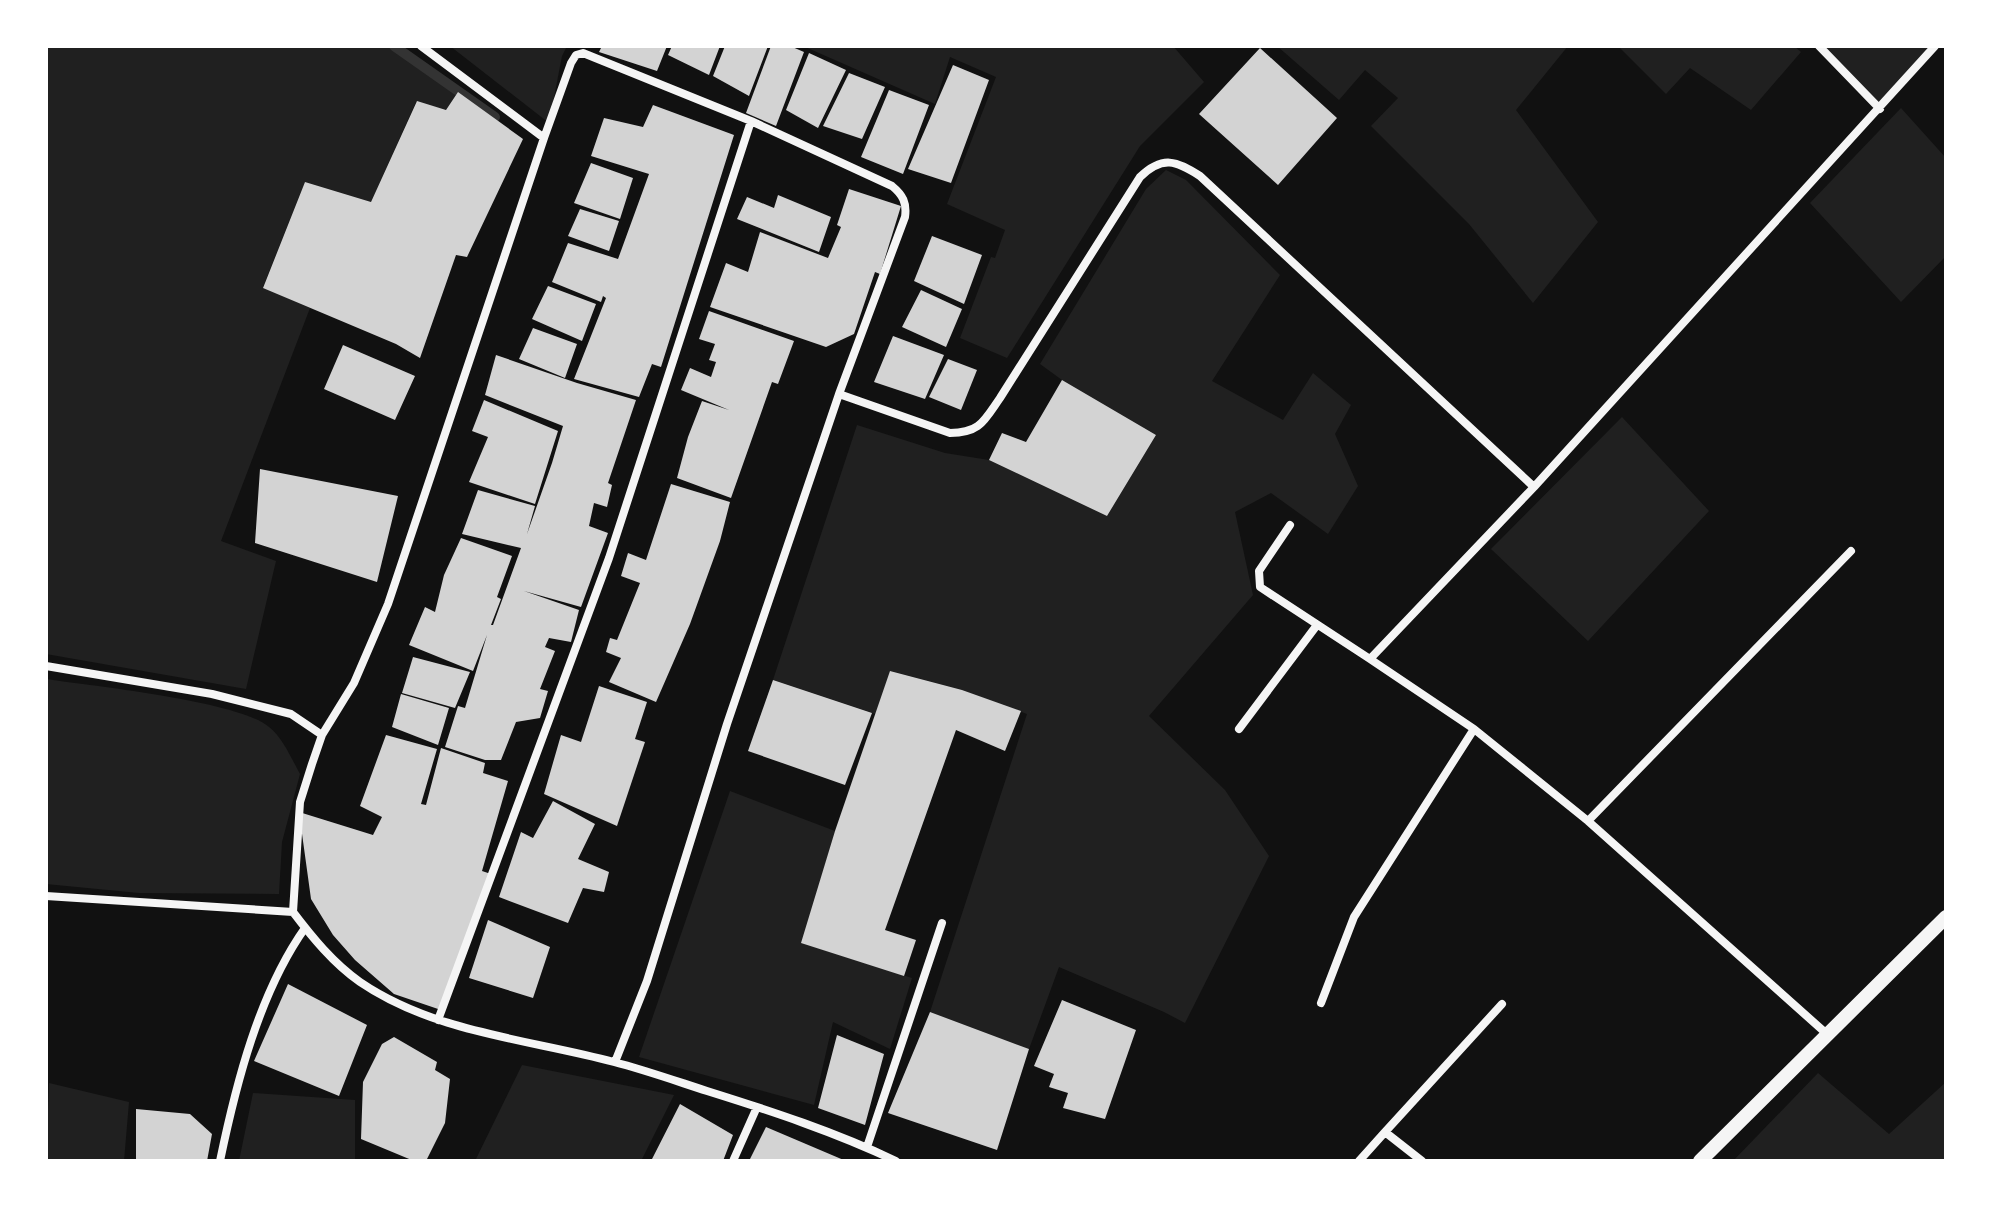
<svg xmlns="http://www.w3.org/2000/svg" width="1992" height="1207" font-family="'Alegreya Sans',sans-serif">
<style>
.green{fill:#202020}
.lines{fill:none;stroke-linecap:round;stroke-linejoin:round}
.stream{stroke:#333;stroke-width:10}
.building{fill:#d3d3d3}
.minor{stroke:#f5f5f5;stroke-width:8}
.tertiary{stroke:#f5f5f5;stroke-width:14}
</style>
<rect width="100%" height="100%" fill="#111"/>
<!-- green -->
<path class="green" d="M46 46H394L458 92 446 110 416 102 371 202 305 182 263 287 310 308 221 541 276 561 246 689 46 654Z
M450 46H567L562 56 549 123Z
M803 46H1173L1204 82 1140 146 1007 358 960 338 991 257 995 258 1005 230 947 204 996 77 950 57 935 104Z
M1277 46H1568L1516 110 1598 222 1533 303 1469 224 1371 126 1398 98 1365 70 1339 100Z
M1618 46H1794L1801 52 1751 110 1690 68 1666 94Z
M1823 46H1935L1880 109Z
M1901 108 1946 158V256L1901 302 1810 203Z
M1166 170 1186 180 1280 275 1212 381 1283 420 1313 373 1351 405 1335 434 1358 486 1328 534 1271 493 1235 512 1253 595 1149 716 1225 790 1269 856 1185 1023 1164 1012 1059 967 1029 1049 930 1012 1027 714 962 690 891 671 876 714 773 680 857 425 945 453 989 460 1107 516 1156 435 1062 380 1040 364 1146 189Z
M1622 417 1709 511 1588 641 1491 549Z
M46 679C92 686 239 701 269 727 283 738 291 758 300 774L282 842 279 894 139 893 46 884Z
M730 791 835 831 802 943 912 978 890 1049 833 1022 814 1105 639 1057Z
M522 1065 674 1095 641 1161H475Z
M1818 1073 1889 1134 1946 1082V1161H1733Z
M49 1083 129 1102 124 1161H46Z
M253 1093 355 1100V1161H239Z"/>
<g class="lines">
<!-- stream -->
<path class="stream" d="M394 46 495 117"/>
</g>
<!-- building -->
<path class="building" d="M602 46H667L657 71 599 52Z
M672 46H720L709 75 668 55Z
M725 46H768L749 96 713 76Z
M771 46H790L804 52 776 126 746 113Z
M1260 48 1337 118 1278 185 1199 114Z
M809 53 846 70 818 128 786 110Z
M953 65 989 80 951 183 908 169Z
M849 73 885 87 862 139 823 126Z
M889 90 929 105 903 174 861 157Z
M458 92 523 139 467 257 456 255 420 358 396 344 263 288 305 182 371 202 417 101 446 110Z
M653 105 734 135 661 367 652 364 639 397 574 379 606 298 603 296 601 302 552 282 568 243 618 259 649 174 591 156 604 118 643 127Z
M591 163 633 178 620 219 574 203Z
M849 189 901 206 880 274 875 272 854 334 826 347 710 307 726 263 748 272 760 232 828 258 841 227 837 225Z
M778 195 831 217 819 252 737 219 747 197 774 208Z
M580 209 619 221 609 251 568 236Z
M932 236 982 255 964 304 914 281Z
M548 286 596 304 582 341 532 319Z
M921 290 962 309 946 347 902 327Z
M709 311 794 341 778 384 772 382 731 498 677 478 688 437 702 401 729 410 681 390 690 368 711 377 716 362 709 360 715 344 699 339Z
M533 328 577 344 565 378 519 359Z
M893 336 944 355 925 399 874 382Z
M343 345 415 376 395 420 324 389Z
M496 355 577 383 636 400 608 483 612 485 607 507 594 503 589 526 608 533 581 607 524 591 579 610 571 642 549 638 545 647 555 651 540 689 548 691 540 718 516 722 501 760H485L445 747 458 706 465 708 487 635 473 671 409 645 425 607 435 612 444 575 461 538 512 556 497 597 501 599 491 625H493L521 548 462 534 478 490 535 506 527 534 552 463 563 426 485 395Z
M948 359 977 370 961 410 929 397Z
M1062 380 1156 435 1107 516 989 460 1002 433 1026 442Z
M484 400 558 431 535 504 469 482 488 437 472 431Z
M260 469 398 496 377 582 255 543Z
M671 484 730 502 720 541 690 624 656 702 609 682 621 658 606 652 610 638 617 640 640 583 621 576 628 553 646 560Z
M413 657 470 672 455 708 402 693Z
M890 671 962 690 1021 711 1005 751 956 730 885 930 916 940 904 976 801 943 835 831Z
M773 680 872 713 845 785 748 751Z
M599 686 647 702 635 739 645 742 617 826 544 794 561 735 581 742Z
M401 694 449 708 438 745 392 727Z
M386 735 437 749 421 804 426 805 441 748 485 763 483 773 508 781 482 871 491 874 441 1010 394 994 355 960 333 935 311 899 299 812 373 835 382 817 360 806Z
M553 801 595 824 578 859 609 872 604 892 583 888 568 923 499 897 521 832 533 838Z
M488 920 550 947 533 998 469 978Z
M288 984 367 1025 339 1096 254 1061Z
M1062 1000 1136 1030 1105 1119 1063 1108 1068 1093 1049 1087 1054 1074 1034 1066Z
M930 1012 1029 1049 997 1150 888 1113Z
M837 1035 884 1054 865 1125 818 1108Z
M394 1037 437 1062 435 1070 450 1079 445 1123 426 1161H414L361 1139 363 1082 382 1044Z
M680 1104 733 1135 723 1161H651Z
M136 1109 190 1114 212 1134 207 1161H136Z
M766 1127 846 1161H749Z"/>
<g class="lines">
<!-- minor -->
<path class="minor" d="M421 46 544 138
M1819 46 1880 109
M839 394 950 433C980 433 984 421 1000 398L1140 177C1163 155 1176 161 1200 176L1534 487
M1290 525 1259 571 1260 587 1370 659
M46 666 212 694 291 714 322 735
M1239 729 1317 625
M1588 821 1851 551
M46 896 293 912
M1321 1003 1354 917 1474 729
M438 1020 609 558 751 121
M1828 1035 1588 821 1474 729 1370 659 1534 487 1935 46
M615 1062 647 981 727 724 839 394 905 217C907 203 903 195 892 186L751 121 583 53 576 55 571 63 544 138 388 604 354 683 322 735 312 764 300 802 293 912C312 937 333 963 360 982 435 1033 528 1039 614 1062 645 1070 676 1081 707 1091 771 1111 835 1132 896 1161
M1385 1132 1502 1004
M867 1147 942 923
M220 1161C236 1084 259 993 305 928
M733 1161 757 1107
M1359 1161 1385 1132 1422 1161"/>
<!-- tertiary -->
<path class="tertiary" d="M1700 1161 1946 917"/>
</g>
<!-- border -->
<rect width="1992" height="1207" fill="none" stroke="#ffffff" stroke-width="96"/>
</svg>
